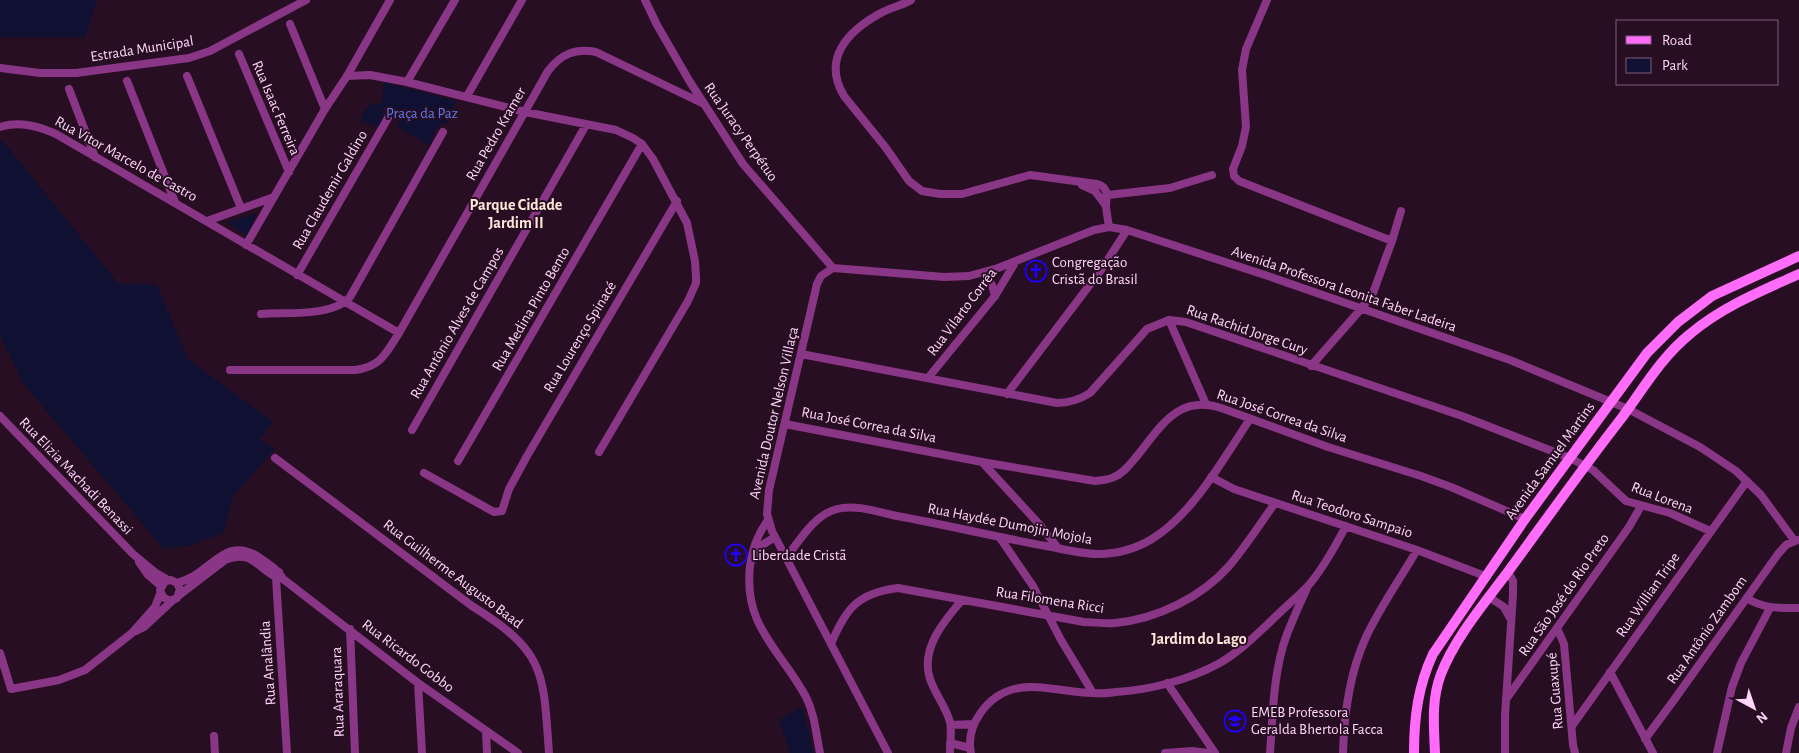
<svg xmlns="http://www.w3.org/2000/svg" width="1799" height="753" font-family="'Alegreya Sans',sans-serif">
<style>
.green{fill:#101132}
.lines{fill:none;stroke-linecap:round;stroke-linejoin:round}
.minor{stroke:#8a3686;stroke-width:8}
.secondary{stroke:#ff6cf9;stroke-width:10}
.labels{text-anchor:middle;dominant-baseline:central;stroke-width:4;stroke-linejoin:round;paint-order:stroke}
.street-label{font-size:15px;fill:#ffd5fa;stroke:#280e23}
.park-label{font-size:15px;fill:#587ae8;stroke:#280e23}
.poi-label{font-size:15px;fill:#ffd5fa;stroke:#280e23;text-anchor:start}
.neighbourhood-label{font-size:16px;font-weight:bold;fill:#ffe6d7;stroke:#280e23}
</style>
<rect width="100%" height="100%" fill="#280e23"/>
<!-- green -->
<path class="green" d="M0 0H97L85 37H0Z
M384 82 456 101 450 122 440 124 434 133 430 146 396 126 401 118 389 106 384 107 381 124 377 127 360 120C365 110 369 102 382 103Z
M3 141 118 283 157 285 188 359 273 422 260 439 275 449 234 495 223 533 189 546 164 549 22 382 0 335V142Z
M257 213 247 236 227 222Z
M802 707 810 736 813 753H790L779 720Z"/>
<g class="lines">
<!-- minor -->
<path class="minor" d="M645 0 657 25 690 82 743 164 833 268
M911 0C901 6 889 8 879 14 847 32 822 59 844 96L886 148 909 181 922 191 940 194H962L1030 175 1097 184C1110 188 1106 196 1106 207 1107 214 1108 221 1109 227
M1267 0 1246 49 1242 70 1246 127 1242 146 1233 169 1234 176 1239 181 1392 241
M290 24 325 109
M239 54 289 172
M0 68 40 73H76L189 58 210 51 306 0
M187 76 241 208
M347 76 370 75 407 82 525 112 616 130 633 138 642 144 653 159 687 223 695 261 696 276V283L688 301 599 452
M127 81 175 202
M407 82 455 0
M69 89 95 157
M467 96 522 0
M0 127C20 121 38 126 56 134L399 333
M1082 185 1095 191 1106 206
M1108 195 1170 188 1212 175
M207 221 274 197
M246 245 325 109 347 76 390 0
M983 273 992 285 995 296
M297 275 388 118
M261 314C286 312 333 317 350 297L443 132
M1169 320 1206 404
M801 354 1057 403C1070 403 1079 400 1090 393L1147 329 1169 320 1186 322 1462 416 1570 458 1593 470 1626 501 1670 513 1710 531
M1311 366 1361 309 1373 293 1392 241 1401 211
M230 370H355C381 367 386 353 399 333L548 71C561 54 575 48 596 52L704 104
M928 378 995 296 1016 261
M1007 394 1101 270 1127 230
M0 416 133 554 156 573 168 580
M785 424 982 462 1095 481C1102 480 1108 480 1114 477 1124 473 1130 464 1137 456 1162 425 1179 393 1224 409L1328 447 1421 476 1451 487 1525 519
M412 430 586 125
M275 458 472 606C546 652 543 671 549 753
M458 461 642 144
M982 462 1039 524 1058 548
M424 473 494 512 502 511 509 489 527 456 677 201
M1211 477 1234 489 1417 550 1485 576
M768 520C757 535 753 548 750 566 743 627 781 650 806 697 815 715 816 734 820 753
M1000 538 1033 586 1061 640 1093 693
M786 558C800 540 814 515 837 509 856 504 878 512 897 516 947 525 996 537 1046 546 1063 549 1081 554 1098 554 1117 554 1137 548 1152 539 1194 513 1223 459 1250 419
M753 559 762 545 775 537
M139 562 148 575 161 586
M279 572 276 578 287 753
M177 583 180 589 177 598 170 601 163 597 160 590 165 581 171 580 177 583C182 581 187 580 192 577 216 563 230 537 260 558 269 564 278 570 283 579L418 683 518 753
M178 596 225 560C254 548 258 571 279 578
M1489 597 1504 607 1510 618
M1747 598C1763 609 1780 608 1799 608
M1557 628 1564 644 1573 745 1575 753
M350 629 355 753
M136 631 144 627 173 600
M831 644C846 608 858 593 898 588L1084 622C1094 622 1105 624 1115 623 1157 619 1202 597 1229 566 1246 546 1260 524 1275 503
M0 653 11 689 59 680 85 670 132 633 155 607 160 594
M1610 672 1653 753
M418 683 422 753
M1167 683 1215 753
M1507 698 1629 527 1641 506
M951 725 974 724
M1572 726 1747 481
M486 731 487 753
M214 736 215 753
M1645 739 1674 700 1778 554 1786 545 1797 540
M950 743 970 748
M888 753 772 531 767 514 769 490 817 284 821 276 833 268 944 277 969 276 998 268 1094 230 1109 227 1127 230 1268 276 1510 360 1628 409 1700 447 1736 471 1761 495 1794 540
M950 753C950 743 952 731 950 722 946 707 935 694 930 679 920 649 944 621 962 600
M971 753C965 726 987 696 1014 689 1039 683 1067 693 1093 693 1101 694 1108 693 1116 692 1150 690 1188 680 1218 664 1238 653 1255 636 1271 621 1283 609 1295 599 1307 587 1320 573 1337 543 1346 526
M1165 753 1192 751 1209 753
M1270 753C1273 713 1273 672 1287 634 1293 619 1300 603 1307 588
M1343 753C1344 714 1350 672 1366 637 1380 607 1400 579 1417 550
M1505 753V716L1513 594V581L1508 572
M1717 753 1732 687 1741 663 1770 608
M1786 753 1791 728 1799 707"/>
<!-- secondary -->
<path class="secondary" d="M1414 753C1414 718 1418 686 1433 654L1525 519 1647 353 1678 322 1712 296 1799 256
M1435 753C1434 727 1431 700 1441 674 1455 638 1483 605 1507 573 1543 524 1579 473 1617 424 1641 393 1659 359 1690 334 1722 307 1761 291 1799 274"/>
</g>
<!-- icons -->
<defs>
<g id="church-ring" transform="scale(1.125)"><circle r="9.5" fill="#280e23" stroke="#1e01ff" stroke-width="1.5"/><path d="M-1.2-6h2.4v3.5h3.3v2.4h-3.3V6h-2.4V-.1h-3.3v-2.4h3.3Z" fill="#1e01ff"/></g>
<g id="school-ring" transform="scale(1.125)"><circle r="9.5" fill="#280e23" stroke="#1e01ff" stroke-width="1.5"/><path d="M0-5L7-2L0 1L-7-2ZM-4 1L0 2.5L4 1V4Q0 6-4 4Z" fill="#1e01ff"/></g>
</defs>
<g fill-rule="evenodd">
<use href="#church-ring" x="1036" y="271"/>
<use href="#church-ring" x="736" y="555"/>
<use href="#school-ring" x="1235" y="721"/>
</g>
<g class="labels">
<!-- street labels -->
<g class="street-label">
<text transform="translate(142 49) rotate(-9)">Estrada Municipal</text>
<text transform="translate(276 108) rotate(67)">Rua Isaac Ferreira</text>
<text transform="translate(741 132) rotate(55)">Rua Juracy Perpétuo</text>
<text transform="translate(496 134) rotate(-60)">Rua Pedro Kramer</text>
<text transform="translate(126 159) rotate(29)">Rua Vitor Marcelo de Castro</text>
<text transform="translate(330 190) rotate(-60)">Rua Claudemir Galdino</text>
<text transform="translate(1344 289) rotate(19)">Avenida Professora Leonita Faber Ladeira</text>
<text transform="translate(531 309) rotate(-60)">Rua Medina Pinto Bento</text>
<text transform="translate(962 312) rotate(-53)">Rua Vilarto Corrêa</text>
<text transform="translate(457 323) rotate(-60)">Rua Antônio Alves de Campos</text>
<text transform="translate(1247 330) rotate(19)">Rua Rachid Jorge Cury</text>
<text transform="translate(580 337) rotate(-59)">Rua Lourenço Spinacé</text>
<text transform="translate(774 413) rotate(-77)">Avenida Doutor Nelson Villaça</text>
<text transform="translate(1282 416) rotate(19)">Rua José Correa da Silva</text>
<text transform="translate(869 425) rotate(11)">Rua José Correa da Silva</text>
<text transform="translate(1550 461) rotate(-54)">Avenida Samuel Martins</text>
<text transform="translate(76 476) rotate(46)">Rua Elizia Machadi Benassi</text>
<text transform="translate(1662 498) rotate(21)">Rua Lorena</text>
<text transform="translate(1352 514) rotate(18)">Rua Teodoro Sampaio</text>
<text transform="translate(1010 524) rotate(11)">Rua Haydée Dumojin Mojola</text>
<text transform="translate(453 574) rotate(37)">Rua Guilherme Augusto Baad</text>
<text transform="translate(1564 595) rotate(-55)">Rua São José do Rio Preto</text>
<text transform="translate(1648 595) rotate(-55)">Rua Willian Tripe</text>
<text transform="translate(1050 600) rotate(9)">Rua Filomena Ricci</text>
<text transform="translate(1707 630) rotate(-55)">Rua Antônio Zambom</text>
<text transform="translate(408 656) rotate(37)">Rua Ricardo Gobbo</text>
<text transform="translate(268 663) rotate(-94)">Rua Analândia</text>
<text transform="translate(1555 691) rotate(-95)">Rua Guaxupé</text>
<text transform="translate(338 692) rotate(-92)">Rua Araraquara</text>
</g>
<!-- park labels -->
<g class="park-label">
<text x="422" y="113">Praça da Paz</text>
</g>
<!-- poi labels -->
<g class="poi-label">
<text x="1052" y="262">Congregação<tspan x="1052" dy="17">Cristã do Brasil</tspan></text>
<text x="752" y="555">Liberdade Cristã</text>
<text x="1251" y="712">EMEB Professora<tspan x="1251" dy="17">Geralda Bhertola Facca</tspan></text>
</g>
<!-- neighbourhood labels -->
<g class="neighbourhood-label">
<text x="516" y="205">Parque Cidade<tspan x="516" dy="18">Jardim II</tspan></text>
<text x="1199" y="639">Jardim do Lago</text>
</g>
</g>
<!-- legend -->
<rect x="1616" y="20" width="162" height="65" fill="#280e23" stroke="#7e5e79"/>
<rect x="1626" y="36" width="25" height="8" fill="#ff6cf9" stroke="#7e5e79"/>
<text x="1662" y="45" font-size="15" fill="#ffd5fa">Road</text>
<rect x="1626" y="58" width="25" height="15" fill="#101132" stroke="#7e5e79"/>
<text x="1662" y="70" font-size="15" fill="#ffd5fa">Park</text>
<!-- north arrow -->
<g transform="translate(1754 708) rotate(140)" stroke="#280e23" stroke-width="4" paint-order="stroke">
<path d="M0-4L9 19L0 12L-9 19Z" fill="#ffd5fa"/>
<text y="-8" font-size="14" font-weight="bold" text-anchor="middle" fill="#ffd5fa">N</text>
</g>
</svg>
